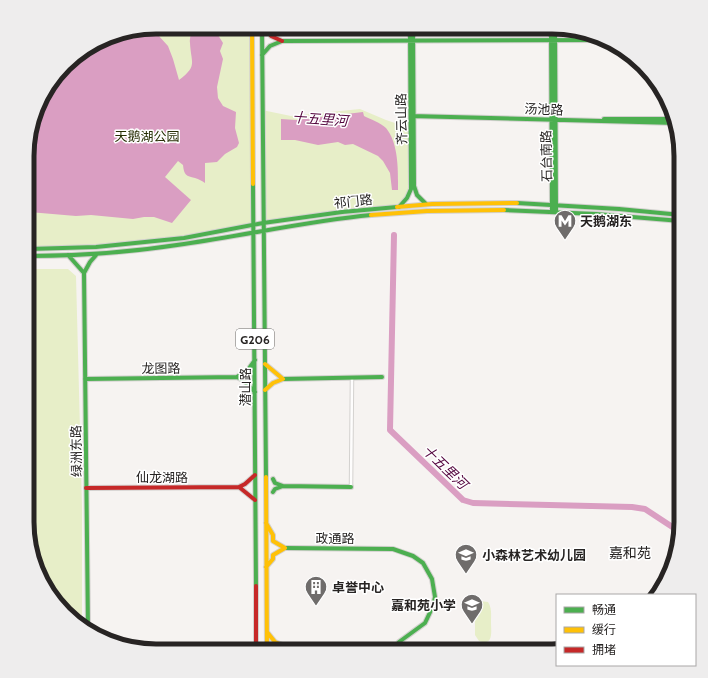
<svg xmlns="http://www.w3.org/2000/svg" width="708" height="678" font-family="Cabin,'Noto Sans SC',sans-serif">
<style>
.green{fill:#e7eec8}
.water{fill:#da9ec2}
.lines{fill:none;stroke-linecap:round;stroke-linejoin:round}
.river{stroke:#da9ec2;stroke-width:6}
.street-casing{stroke:#d3d1cf;stroke-width:4.5}
.fast-casing{stroke:#d3d1cf;stroke-width:6}
.slow-casing{stroke:#d3d1cf;stroke-width:6}
.jam-casing{stroke:#d3d1cf;stroke-width:6}
.street{stroke:#fefdfd;stroke-width:2.5}
.fast{stroke:#4caf50;stroke-width:4}
.slow{stroke:#ffc107;stroke-width:4}
.jam{stroke:#c62828;stroke-width:4}
.labels{text-anchor:middle;dominant-baseline:central;stroke-width:3;stroke-linejoin:round;paint-order:stroke}
.shield{fill:#fff;stroke:#686665;stroke-width:1}
.shield-label{font-size:12px;font-weight:bold;fill:#272423}
.street-label{font-size:13px;fill:#272423;stroke:#fff}
.park-label{font-size:13px;fill:#282f06;stroke:#fff}
.poi-label{font-size:13px;font-weight:bold;fill:#272423;stroke:#fff;text-anchor:start}
.water-label{font-size:14px;font-style:italic;fill:#53053e;stroke:#fff}
.neighbourhood-label{font-size:14px;fill:#272423;stroke:#fff}
.rim{fill:none;stroke:#272423;stroke-width:5}
</style>
<rect width="100%" height="100%" fill="#f6f3f1"/>
<!-- green -->
<path class="green" d="M156 27H252L254 225 146 242 29 249V131L44 92 71 59 114 34Z
M555 28H569L592 36H555Z
M360 109 386 120 395 123H411V189L399 207 263 223 262 110 291 116Z
M29 269H68L76 276 82 507V624L54 601 37 571 27 530Z
M480 601 488 602C492 608 491 615 491 622 491 631 494 647 479 641L475 635V608L477 604Z"/>
<!-- water -->
<path class="water" d="M154 27 158 35 168 46 173 59 179 80C198 66 191 63 190 43 189 38 192 32 193 27H213L223 43 220 51 223 59 217 87 218 98 223 106 236 112 235 128 239 143 237 147 225 154 217 162 205 163V183C202 181 199 179 195 178 186 176 184 175 183 165L178 161 165 177 191 200 172 223 154 217H144L133 219 91 215 76 216 29 212V131L44 92 71 59 114 34Z
M363 112 364 116C370 119 381 123 386 128 399 144 398 171 398 190H392L390 173 383 161 378 156 353 144 345 145 338 142 318 145 295 140H281V119L296 120Z"/>
<g class="lines">
<!-- river -->
<path class="river" d="M394 235 390 430 463 500 473 503 632 507 645 509 680 532"/>
<!-- street casing -->
<g class="street-casing">
<path id="street" d="M351 487 352 378"/>
</g>
<!-- fast casing -->
<g class="fast-casing">
<path id="fast" d="M262 27 266 477
M413 28 414 186 417 195 426 204
M551 28 552 212
M555 28 556 212
M262 55 270 46 282 41 604 40
M411 116 676 123
M604 119H675
M253 184 256 586
M517 203 619 209 681 215
M399 207 407 198 411 189 410 28
M504 210 596 214 681 221
M29 249 96 247 184 238 263 223 342 212 397 207
M68 255 84 273 90 262 97 254
M29 256C81 256 133 252 184 244 247 235 308 221 371 215
M84 273 88 628
M255 360 248 370 237 377 243 380 255 392
M85 379 237 377
M283 379 382 377
M273 479 275 483 283 486 275 489 273 492
M283 486 351 487
M285 548 393 549 413 556 423 563 432 579 435 597 433 606 425 623 399 642 393 651"/>
</g>
<!-- slow casing -->
<g class="slow-casing">
<path id="slow" d="M252 27 253 184
M397 207 432 204 517 203
M371 215 427 211 504 210
M265 364 283 379 273 383 265 390
M266 477 267 651
M266 523 273 535V541L285 548 273 555V559L266 567
M267 632 275 642 287 647 279 651"/>
</g>
<!-- jam casing -->
<g class="jam-casing">
<path id="jam" d="M267 27 271 36 282 41
M255 475 245 484 239 487 255 500
M86 488 239 487
M256 586V651
M287 647 394 648"/>
</g>
<!-- street -->
<use href="#street" class="street"/>
<!-- fast -->
<use href="#fast" class="fast"/>
<!-- slow -->
<use href="#slow" class="slow"/>
<!-- jam -->
<use href="#jam" class="jam"/>
</g>
<!-- icons -->
<defs>
<g id="metro-pin" transform="scale(1.15)"><path d="M0 17L-7.5 6A9.5 9.5 0 1 1 7.5 6Z" fill="#6f6c6b" stroke="#fff"/><path d="M-5.5 5V-5H-3L0 0L3-5H5.5V5H3V-.5L0 4L-3-.5V5Z" fill="#fff"/></g>
<g id="school-pin" transform="scale(1.15)"><path d="M0 17L-7.5 6A9.5 9.5 0 1 1 7.5 6Z" fill="#6f6c6b" stroke="#fff"/><path d="M0-5L7-2L0 1L-7-2ZM-4 1L0 2.5L4 1V4Q0 6-4 4Z" fill="#fff"/></g>
<g id="building-pin" transform="scale(1.15)"><path d="M0 17L-7.5 6A9.5 9.5 0 1 1 7.5 6Z" fill="#6f6c6b" stroke="#fff"/><path d="M-4-6H4V6H1V3H-1V6H-4ZM-2.5-4.3h1.7v1.8h-1.7ZM.8-4.3h1.7v1.8H.8ZM-2.5-1h1.7V.8h-1.7ZM.8-1h1.7V.8H.8Z" fill="#fff"/></g>
</defs>
<g fill-rule="evenodd">
<use href="#metro-pin" x="565" y="221"/>
<use href="#school-pin" x="466" y="555"/>
<use href="#building-pin" x="316" y="587"/>
<use href="#school-pin" x="472" y="605"/>
</g>
<g class="labels">
<!-- shield labels -->
<rect class="shield" x="236" y="329" width="38" height="20" rx="3"/>
<g class="shield-label">
<text x="255" y="339">G206</text>
</g>
<!-- street labels -->
<g class="street-label">
<text transform="translate(544 109) rotate(2)">汤池路</text>
<text transform="translate(401 119) rotate(-91)">齐云山路</text>
<text transform="translate(546 156) rotate(-91)">石台南路</text>
<text transform="translate(353 201) rotate(-6)">祁门路</text>
<text transform="translate(161 368) rotate(-1)">龙图路</text>
<text transform="translate(245 387) rotate(-90)">潜山路</text>
<text transform="translate(76 451) rotate(-91)">绿洲东路</text>
<text x="162" y="477">仙龙湖路</text>
<text x="335" y="538">政通路</text>
</g>
<!-- park labels -->
<g class="park-label">
<text x="147" y="136">天鹅湖公园</text>
</g>
<!-- poi labels -->
<g class="poi-label">
<text x="580" y="221">天鹅湖东</text>
<text x="482" y="555">小森林艺术幼儿园</text>
<text x="332" y="587">卓誉中心</text>
<text x="456" y="605" text-anchor="end">嘉和苑小学</text>
</g>
<!-- water labels -->
<g class="water-label">
<text transform="translate(320 119) rotate(4)">十五里河</text>
<text transform="translate(445 467) rotate(44)">十五里河</text>
</g>
<!-- neighbourhood labels -->
<g class="neighbourhood-label">
<text x="630" y="553">嘉和苑</text>
</g>
</g>
<!-- crop -->
<path d="M0 0H708V678H0ZM156 34H552A122 122 0 0 1 674 156V522A122 122 0 0 1 552 644H156A122 122 0 0 1 34 522V156A122 122 0 0 1 156 34Z" fill="#eeeded" fill-rule="evenodd"/>
<path class="rim" d="M156 34H552A122 122 0 0 1 674 156V522A122 122 0 0 1 552 644H156A122 122 0 0 1 34 522V156A122 122 0 0 1 156 34Z"/>
<!-- legend -->
<rect x="556" y="594" width="140" height="72" fill="#ffffff" stroke="#a9a7a7"/>
<rect x="564" y="607" width="20" height="6" fill="#4caf50" stroke="#a9a7a7"/>
<text x="592" y="614" font-size="12" fill="#272423">畅通</text>
<rect x="564" y="627" width="20" height="6" fill="#ffc107" stroke="#a9a7a7"/>
<text x="592" y="634" font-size="12" fill="#272423">缓行</text>
<rect x="564" y="647" width="20" height="6" fill="#c62828" stroke="#a9a7a7"/>
<text x="592" y="654" font-size="12" fill="#272423">拥堵</text>
</svg>
